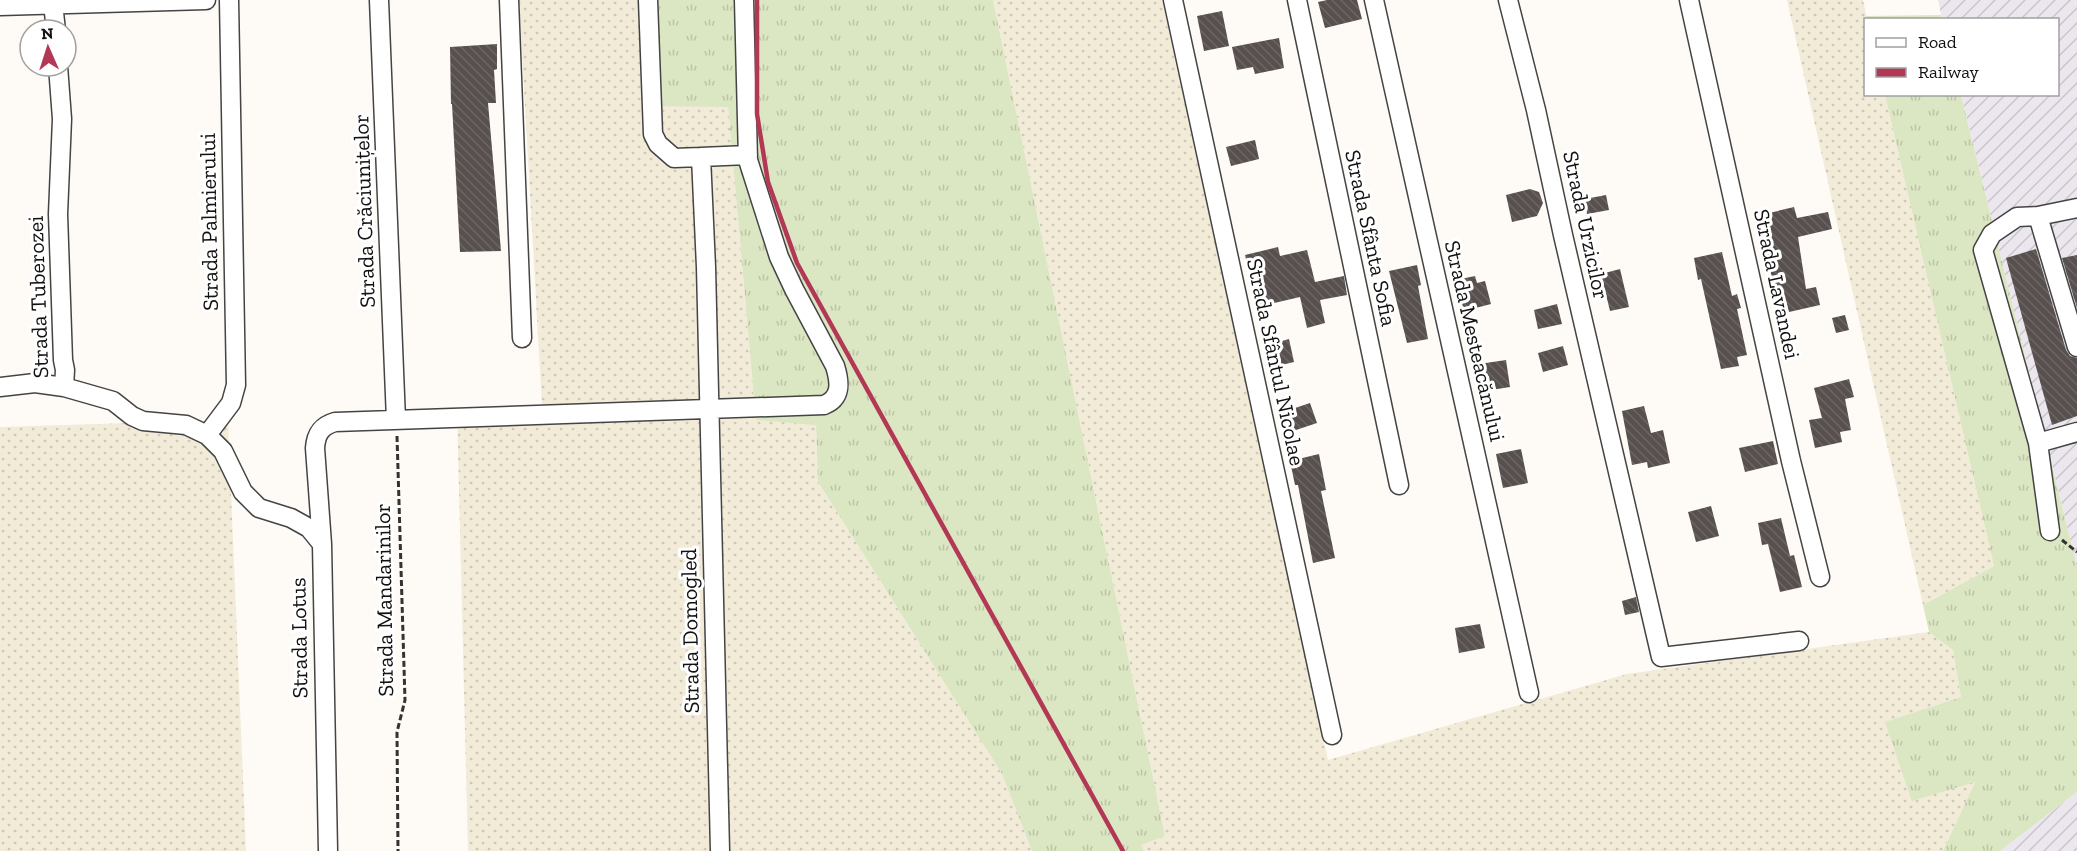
<svg xmlns="http://www.w3.org/2000/svg" width="2077" height="851" font-family="'Zilla Slab',serif">
<style>
.industrial{fill:url(#industrial-furrows)}
.farmland{fill:url(#farmland-dots)}
.grass{fill:url(#grass-tufts)}
.building{fill:url(#building-back-hatch)}
.lines{fill:none;stroke-linecap:round;stroke-linejoin:round}
.minor-casing{stroke:#444;stroke-width:21}
.path{stroke:#333;stroke-width:3;stroke-dasharray:6 3;stroke-linecap:butt}
.minor{stroke:#fff;stroke-width:18}
.rail{stroke:#b23855;stroke-width:4.5}
.labels{text-anchor:middle;dominant-baseline:central;stroke-width:6;stroke-linejoin:round;paint-order:stroke}
.street-label{font-size:22px;fill:#111;stroke:#fff}
</style>
<defs>
<pattern id="industrial-furrows" width="10" height="10" patternUnits="userSpaceOnUse" patternTransform="scale(1.5)"><rect width="10" height="10" fill="#ece7ee"/><path d="M-1 1l2-2M0 10L10 0M9 11l2-2" fill="none" stroke="#c9c5cb"/></pattern>
<pattern id="farmland-dots" width="8" height="8" patternUnits="userSpaceOnUse" patternTransform="scale(1.5)"><rect width="8" height="8" fill="#f2ebd8"/><path d="M2 2h.1M6 6h.1" fill="none" stroke="#cec8b8" stroke-width="1.8" stroke-linecap="round"/></pattern>
<pattern id="grass-tufts" width="24" height="20" patternUnits="userSpaceOnUse" patternTransform="scale(1.5)"><rect width="24" height="20" fill="#dbe6c2"/><path d="M3 7l-1-3M5 7V3M7 7l1-3M15 17l-1-3M17 17v-4M19 17l1-3" fill="none" stroke="#bbc4a6"/></pattern>
<pattern id="building-back-hatch" width="6" height="6" patternUnits="userSpaceOnUse" patternTransform="scale(1.5)"><rect width="6" height="6" fill="#58504e"/><path d="M-1 5l2 2M0 0l6 6M5-1l2 2" fill="none" stroke="#6b6563"/></pattern>
</defs>
<rect width="100%" height="100%" fill="#fefbf6"/>
<!-- industrial -->
<path class="industrial" d="M1938 0H2077V567L1961 95 2058 94V20L1942 19Z
M2077 792V851H2000Z"/>
<!-- farmland -->
<path class="farmland" d="M519 0H650L728 107 756 420 816 424 818 482 1002 774 1032 851H468L457 410 542 406Z
M993 0H1162L1328 760 1627 674 1929 632 1953 650 1961 697 1886 722 1975 782 1943 851H1144L1140 845 1165 836Z
M1787 0H1863L1867 19 1866 20V94L1885 95 1994 566 1923 605Z
M228 420 246 851H0V427Z"/>
<!-- grass -->
<path class="grass" d="M650 0H993L1165 836 1141 845 1144 851H1032L1002 774 818 482 816 425 756 420 728 107 652 106Z
M1941 15 1942 19H1867L1866 16Z
M1885 95H1961L2077 567V792L2000 851H1943L1975 782 1912 801 1885 722 1961 697 1953 650 1929 632 1923 605 1994 566Z"/>
<!-- building -->
<path class="building" d="M1327 0H1357L1362 19 1325 28 1318 2Z
M1222 11 1229 46 1204 51 1197 16Z
M1279 38 1284 68 1255 74 1253 67 1237 70 1232 47Z
M497 44V69L494 70 496 103H488L501 251 460 252 452 104H451L450 47Z
M1255 140 1259 159 1231 166 1226 147Z
M1530 189 1539 192 1543 203 1537 216 1512 222 1506 195Z
M1606 195 1609 210 1587 214 1585 199Z
M1794 207 1797 218 1828 212 1832 229 1798 237 1806 289 1816 287 1820 305 1789 312 1786 300 1777 302 1765 245 1772 243 1765 214Z
M1278 247 1280 256 1307 250 1315 282 1344 276 1347 295 1320 300 1325 323 1307 328 1300 297 1257 307 1245 255Z
M2036 249 2066 350 2070 356 2077 358V416L2052 425 2006 258Z
M1722 252 1732 296 1737 294 1741 308 1737 309 1747 355 1737 357 1739 366 1721 369 1701 279 1698 280 1694 258Z
M2077 255V308L2062 258Z
M1417 265 1421 285 1418 286 1428 339 1407 343 1389 271Z
M1620 269 1629 307 1610 311 1601 274Z
M1475 276 1477 283 1485 281 1491 304 1464 311 1456 280Z
M1557 304 1562 324 1538 329 1534 310Z
M1845 315 1849 330 1836 333 1832 318Z
M1289 339 1294 362 1277 366 1271 344Z
M1563 346 1568 365 1543 372 1538 353Z
M1506 360 1510 387 1491 390 1489 376 1481 377 1479 364Z
M1849 379 1854 397 1845 399 1851 430 1840 432 1842 442 1815 448 1809 420 1822 418 1814 388Z
M1310 403 1317 423 1290 432 1283 412Z
M1644 406 1651 433 1663 430 1670 463 1648 468 1647 462 1632 465 1622 411Z
M1773 441 1778 464 1745 472 1739 448Z
M1521 449 1528 483 1503 488 1496 454Z
M1319 454 1326 490 1321 491 1335 558 1313 563 1298 485H1295L1290 461Z
M1711 506 1719 536 1696 542 1688 512Z
M1781 518 1790 556 1794 555 1802 587 1780 592 1768 544 1762 545 1758 523Z
M1636 597 1639 612 1625 615 1622 601Z
M1480 624 1485 648 1459 653 1455 628Z"/>
<g class="lines">
<!-- minor casing -->
<g class="minor-casing">
<path id="minor" d="M379 0 396 420
M509 0 522 338
M648 0 653 134 658 144 674 158 701 157 706 267 720 851
M1173 0 1332 735
M1297 0 1399 485
M1374 0 1529 693
M1508 0 1536 110 1563 235 1661 657 1799 641
M1689 0 1791 461 1820 577
M53 4 56 30
M0 6 206 0
M58 66 62 119 58 214 63 360 65 370 64 387 113 401 132 416 143 421 186 425 207 435 223 451 243 492 259 508 291 518 309 528 322 544
M701 157 748 155
M2038 216 2077 347
M0 387 35 383 64 387
M207 435 231 403 236 385 229 0
M2038 443 2077 432
M2050 531 2038 443 1983 250 1992 234 2017 217 2038 216 2077 208
M328 851 322 544 315 448C316 434 321 426 335 422L824 405C842 398 840 382 835 366L794 289 779 257 748 160 744 0"/>
</g>
<!-- path -->
<path class="path" d="M397 436 405 700 397 732 398 851
M2062 540 2077 552"/>
<!-- minor -->
<use href="#minor" class="minor"/>
<!-- rail -->
<path class="rail" d="M757 0V114L768 182 797 263 1123 851"/>
</g>
<g class="labels">
<!-- street labels -->
<g class="street-label">
<text transform="translate(364 211) rotate(-92)">Strada Crăciunițelor</text>
<text transform="translate(209 222) rotate(-91)">Strada Palmierului</text>
<text transform="translate(1586 225) rotate(78)">Strada Urzicilor</text>
<text transform="translate(1371 238) rotate(78)">Strada Sfânta Sofia</text>
<text transform="translate(1777 284) rotate(78)">Strada Lavandei</text>
<text transform="translate(38 297) rotate(-92)">Strada Tuberozei</text>
<text transform="translate(1475 341) rotate(77)">Strada Mesteacănului</text>
<text transform="translate(1276 362) rotate(78)">Strada Sfântul Nicolae</text>
<text transform="translate(384 600) rotate(-91)">Strada Mandarinilor</text>
<text transform="translate(690 631) rotate(-91)">Strada Domogled</text>
<text transform="translate(299 638) rotate(-91)">Strada Lotus</text>
</g>
</g>
<!-- legend -->
<rect x="1864" y="18" width="195" height="78" fill="#ffffff" stroke="#a0a0a0" stroke-width="1.5"/>
<rect x="1876" y="38" width="30" height="9" fill="#ffffff" stroke="#a0a0a0" stroke-width="1.5"/>
<text x="1918" y="48" font-size="18" fill="#111111">Road</text>
<rect x="1876" y="68" width="30" height="9" fill="#b23855" stroke="#a0a0a0" stroke-width="1.5"/>
<text x="1918" y="78" font-size="18" fill="#111111">Railway</text>
<!-- north arrow -->
<g transform="translate(48 48) rotate(357)"><circle r="28" fill="#ffffff" stroke="#a0a0a0" stroke-width="1.5"/>
<path d="M0-4.5L10 22L0 15L-10 22Z" fill="#b23855"/>
<text y="-9" font-size="16" font-weight="bold" text-anchor="middle" fill="#111111">N</text>
</g>
</svg>
